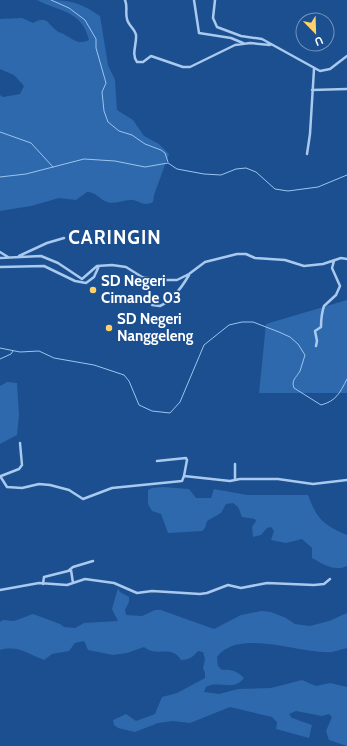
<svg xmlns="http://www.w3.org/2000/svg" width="347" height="746" font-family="Cabin,sans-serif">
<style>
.green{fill:#2e69ad}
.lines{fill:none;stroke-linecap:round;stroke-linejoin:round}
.stream{stroke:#9cc4f0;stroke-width:1}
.minor{stroke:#a9c9ee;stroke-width:2.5}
.poi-dot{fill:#ffd166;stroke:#1b4f8f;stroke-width:1.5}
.labels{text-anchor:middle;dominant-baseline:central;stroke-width:3.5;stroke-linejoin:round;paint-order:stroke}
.poi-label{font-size:15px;font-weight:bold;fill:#fff;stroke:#1b4f8f;text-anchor:start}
.district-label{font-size:19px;font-weight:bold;letter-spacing:1px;fill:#fff;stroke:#1b4f8f}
</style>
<rect width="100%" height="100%" fill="#1b4f8f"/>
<!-- green -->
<path class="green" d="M37 0C66 0 77 0 100 16L108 65 115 80 117 110 133 120 144 136 159 144 169 154 154 195 153 202C143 207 141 201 132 200 124 199 115 205 107 202 99 199 96 192 87 192L76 200 59 198 31 206 0 211V95L3 97 20 94 24 86 14 75 0 69V19L22 18 33 23C48 15 47 24 57 31 59 33 63 33 65 35 74 40 79 45 89 40 82 10 59 12 37 0Z
M347 300V393H259L266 324Z
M7 382 17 383 19 415 17 435 0 444V386Z
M163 487 189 489 196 498H211L214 489 247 495H308C317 520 324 525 347 535V566C334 572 323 564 312 558V548L302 539 286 543 271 540 274 531 271 527 267 528 261 535 253 537 252 527 256 521 255 519 242 517 238 507 233 503 226 504 221 513 207 521 205 528 202 531 168 533 161 514 152 511 148 504V490L152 488Z
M118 588 120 592 129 597V602L125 610 126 615 142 616 155 610H161L214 629 241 615 261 611 271 612 286 618 295 624 310 626 329 621 347 613V648C342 649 337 651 332 652 302 655 239 627 217 657L218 666 222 670C231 669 237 671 244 678 234 692 218 680 206 687L204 692 219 694 238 689 271 688 302 680 316 686 330 683 347 687V746L329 740 326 731 332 717 329 714 322 716 296 711 289 714 292 718 312 725 309 738 276 729 277 722 272 717 230 707 190 723 173 721 158 723 135 732 118 728 114 725 113 720 126 714 136 721 155 714 162 697 177 693 205 678V673L203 668 205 659 203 652 198 651C193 657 189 660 181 660 171 644 158 658 144 647L127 653 113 655 88 650 84 641 75 643 69 651 52 654 44 660C28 654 18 645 0 650V622L3 620 14 621 33 614 60 624 64 627 75 628 84 623 118 621 112 609Z"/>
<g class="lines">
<!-- stream -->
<path class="stream" d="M51 0 69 8 85 20 96 39V48L106 83 102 92 104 111 108 122 119 131 132 135 145 144 161 150 165 153 168 162
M0 132 31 143 53 167
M0 177 26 174 84 159 115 161 145 167 168 163 177 169 204 174 221 175 236 169 246 168 256 172 275 189 288 191 318 187 347 175
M0 348 20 352 39 351 54 358 94 365 124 375 129 381 139 405 152 411 170 413 180 402 204 345 229 325 242 322H253L279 332 290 337 298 344 305 355C303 360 302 366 300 371 296 378 291 380 294 388L321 405C336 401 340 393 347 379
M0 359 11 354 13 351"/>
<!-- minor -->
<path class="minor" d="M125 0C128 7 125 12 127 19 128 25 135 29 136 35 137 44 131 54 137 62H143L151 56 183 67H190L235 45 250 43 270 45
M194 0 199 33 231 38 243 43
M215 0 213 18 217 27 241 36 262 39 320 71 330 69 347 56
M312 90 347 89
M307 154 310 134 314 69
M0 252 8 257
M19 256 47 243 64 238
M0 258 41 256 58 263 82 279 97 266 112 265 126 267 142 277 161 280H177L189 274 205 262 237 254H246L255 258 285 260 304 266 323 264 341 258 347 259
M0 267 44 266 75 281 86 283 94 277 99 266
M152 305 160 306C173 300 182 287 189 275
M316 346 317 341 315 331 321 327C321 321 322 312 324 306L336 295 340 286 332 268 334 261
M157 461 186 458 187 460 184 476
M0 476 7 487 22 488 39 484 50 485 69 490 83 499 112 488 182 481 184 476 230 481 240 479H278L313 484 347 480
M1 476 19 469 22 465 20 443
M235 480V464
M71 570 73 583
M43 584 44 577 68 571 73 567 93 561
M0 590 39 583 67 585 85 579 114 583 137 593 152 591 200 594 207 593 228 585 241 588 267 583 314 585 324 584 330 579"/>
</g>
<!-- markers -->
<g class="poi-dot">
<circle cx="93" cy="290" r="4"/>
<circle cx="109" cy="328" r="4"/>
</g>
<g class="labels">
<!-- poi labels -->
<g class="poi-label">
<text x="101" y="281">SD Negeri<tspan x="101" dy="17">Cimande 03</tspan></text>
<text x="117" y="319">SD Negeri<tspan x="117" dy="17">Nanggeleng</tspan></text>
</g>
<!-- district labels -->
<g class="district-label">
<text x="115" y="237">CARINGIN</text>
</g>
</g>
<!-- north arrow -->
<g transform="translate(315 32) rotate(157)"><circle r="19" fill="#1b4f8f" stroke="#7695bc"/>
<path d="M0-3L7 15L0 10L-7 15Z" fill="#ffd166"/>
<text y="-6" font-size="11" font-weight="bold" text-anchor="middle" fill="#ffffff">U</text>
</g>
</svg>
